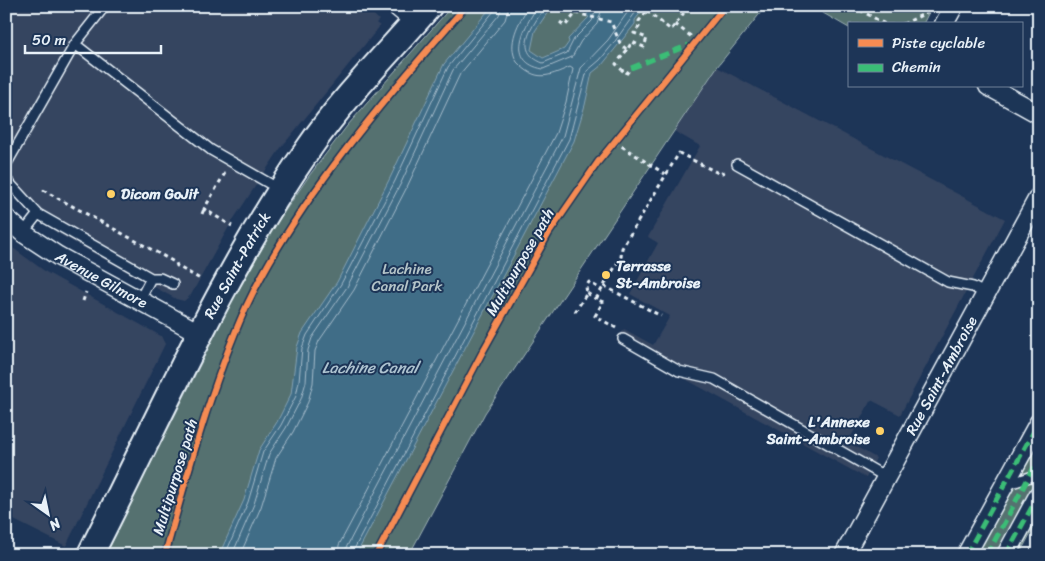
<svg xmlns="http://www.w3.org/2000/svg" width="1045" height="561" font-family="Sriracha,sans-serif">
<style>
.built{fill:#344460}
.green{fill:#547170;stroke:#9eb1b4}
.water{fill:#416d87;stroke:#84a2b4}
.lines{fill:none;stroke-linecap:round;stroke-linejoin:round}
.shore{stroke:#a5bccb;stroke-width:1}
.lane-casing{stroke:#e8f1f8;stroke-width:12}
.street-casing{stroke:#e8f1f8;stroke-width:21}
.secondary-casing{stroke:#e8f1f8;stroke-width:29}
.path{stroke:#e8f1f8;stroke-width:3;stroke-dasharray:4 4;stroke-linecap:butt}
.lane{stroke:#1d3557;stroke-width:9}
.street{stroke:#1d3557;stroke-width:18}
.secondary{stroke:#1d3557;stroke-width:25}
.quiet{stroke:#3abd76;stroke-width:5;stroke-dasharray:10 5;stroke-linecap:butt}
.cycleway-casing{stroke:#1d3557;stroke-width:9}
.cycleway{stroke:#f68b52;stroke-width:6}
.poi-dot{fill:#ffd166;stroke:#1d3557;stroke-width:2}
.labels{text-anchor:middle;dominant-baseline:central;stroke-width:4;stroke-linejoin:round;paint-order:stroke}
.poi-label{font-size:15px;font-weight:bold;fill:#e8f1f8;stroke:#1d3557;text-anchor:start}
.street-label{font-size:15px;fill:#e8f1f8;stroke:#1d3557}
.park-label{font-size:15px;fill:#b4c4c8;stroke:#1d3557}
.water-label{font-size:16px;font-style:italic;fill:#aec3d0;stroke:#1d3557}
</style>
<rect width="100%" height="100%" fill="#1d3557"/>
<filter id="ink" filterUnits="userSpaceOnUse"><feTurbulence type="fractalNoise" baseFrequency=".02" numOctaves="2"/><feDisplacementMap in="SourceGraphic" scale="10" xChannelSelector="R" yChannelSelector="G"/><feConvolveMatrix kernelMatrix="1 2 1 2 8 2 1 2 1" color-interpolation-filters="sRGB"/></filter>
<g filter="url(#ink)">
<!-- built -->
<path class="built" d="M6 6H365L379 20 376 23 380 26 280 149 231 223 191 295 184 301 176 299 57 233 27 210 6 187Z
M717 67 1005 219 900 415 871 400 848 442 876 458 866 478 616 341 624 329 653 345 670 316 630 294 658 243 648 237 700 146 674 131Z
M6 243 46 272 161 336 165 344 66 546 6 516Z"/>
<!-- green -->
<path class="green" d="M452 6H766L717 67 485 413 409 555H105L230 305 274 227 309 176 347 126Z
M811 6H932L923 24H849V28Z
M1039 405V518L1019 555H957Z"/>
<!-- water -->
<path class="water" d="M492 6H552L535 31 531 50 543 58 564 49 569 42 568 39 589 17 585 16 594 6H646L635 20V24L602 65 592 73 585 105 574 141 356 555H219L244 500 259 450 277 422 291 394 297 347 302 333 337 282 390 178 444 64Z"/>
<g class="lines">
<!-- shore -->
<path class="shore" d="M538 6C524 26 505 62 543 69L572 57 581 41 597 24 603 6
M546 6C533 25 512 51 543 63L567 53 574 39 592 21 597 6
M225 555 248 502 263 452 281 425 296 396 299 381 302 348 307 335 341 284 395 181 448 67 494 11 495 6
M232 555 254 504 269 454 286 428 301 399 306 382 308 350 312 338 347 287 401 183 453 70 499 15 502 6
M240 555 261 507 276 458 293 432 308 402 313 383 315 351 319 341 354 290 407 187 460 74 505 20 509 6
M338 555 339 545 364 498 556 133 566 102 573 69 570 67C547 77 536 82 517 62 506 44 519 21 529 6
M345 555 346 548 370 502 563 136 581 68 608 40 632 6
M351 555 569 139 587 71 600 60 613 44 640 6"/>
<!-- lane casing -->
<g class="lane-casing">
<path id="lane" d="M75 44 211 150 279 189
M737 164 948 282 973 287 986 294
M6 165 75 44 105 6
M6 179 38 214
M23 233 38 214 151 278H160L173 284
M139 301 151 278
M623 339 679 371 714 379 886 477
M1006 485 1039 474"/>
</g>
<!-- street casing -->
<g class="street-casing">
<g id="street">
<path d="M396 6 415 22"/>
<path d="M944 24 954 6"/>
<path d="M988 86 1039 114"/>
<path id="s1" d="M6 218 23 233 58 256 201 334"/>
<path id="s2" d="M844 555 1039 196"/>
<path d="M966 555 1039 422"/>
<path d="M1006 555 1039 494"/>
</g>
</g>
<!-- secondary casing -->
<g class="secondary-casing">
<g id="secondary">
<path id="s3" d="M90 555C160 418 221 274 309 148 344 97 389 52 429 6"/>
</g>
</g>
<!-- path -->
<path class="path" d="M586 6 584 9 581 6 576 13 611 22 620 43 627 50 632 42 644 47 647 38 634 33 639 27V21L651 6
M853 6 885 24
M647 11 671 30 689 6
M560 22 565 26 576 13
M675 24 697 41
M903 24 932 10
M627 50 616 64 626 74 631 68
M615 142 665 174
M225 173 204 209 232 226
M43 190 176 263 177 266 202 280
M202 214 204 209
M604 286 661 316
M587 293 596 299
M83 301 86 292
M575 312 587 293 586 287 589 282 602 290
M616 328 595 316 603 302 596 299 621 257 622 248 679 153 720 174 728 170"/>
<!-- lane -->
<use href="#lane" class="lane"/>
<!-- street -->
<use href="#street" class="street"/>
<!-- secondary -->
<use href="#secondary" class="secondary"/>
<!-- quiet -->
<path class="quiet" d="M631 68 689 45
M966 555 1039 422
M987 555 1039 458
M1006 555 1039 494"/>
<!-- cycleway casing -->
<g class="cycleway-casing">
<path id="cycleway" d="M165 555C187 474 212 383 246 307 295 202 389 93 466 6
M376 555 483 351 549 233 598 162 725 6"/>
</g>
<!-- cycleway -->
<use href="#cycleway" class="cycleway"/>
</g>
</g>
<!-- markers -->
<g class="poi-dot">
<circle cx="111" cy="194" r="5"/>
<circle cx="606" cy="275" r="5"/>
<circle cx="880" cy="431" r="5"/>
</g>
<g class="labels">
<!-- poi labels -->
<g class="poi-label">
<text x="121" y="194">Dicom GoJit</text>
<text x="616" y="266">Terrasse<tspan x="616" dy="17">St-Ambroise</tspan></text>
<text x="870" y="422" text-anchor="end">L'Annexe<tspan x="870" dy="17">Saint-Ambroise</tspan></text>
</g>
<!-- street labels -->
<g class="street-label">
<text transform="translate(520 262) rotate(-60)">Multipurpose path</text>
<text stroke="none"><textPath href="#s3" startOffset="325">Rue Saint-Patrick</textPath></text>
<text stroke="none"><textPath href="#s1" startOffset="114">Avenue Gilmore</textPath></text>
<text stroke="none"><textPath href="#s2" startOffset="204">Rue Saint-Ambroise</textPath></text>
<text transform="translate(175 477) rotate(-73)">Multipurpose path</text>
</g>
<!-- park labels -->
<g class="park-label">
<text x="407" y="269">Lachine<tspan x="407" dy="17">Canal Park</tspan></text>
</g>
<!-- water labels -->
<g class="water-label">
<text x="370" y="367">Lachine Canal</text>
</g>
</g>
<!-- margin -->
<rect width="1045" height="561" fill="none" stroke="#1d3557" stroke-width="25"/>
<rect x="12" y="12" width="1020" height="536" fill="none" stroke="#e8f1f8" stroke-width="2" filter="url(#ink)"/>
<!-- legend -->
<rect x="848" y="22" width="175" height="65" fill="#1d3557" stroke="#6e8097"/>
<rect x="858" y="39" width="25" height="8" fill="#f68b52" stroke="#6e8097"/>
<text x="892" y="48" font-size="15" fill="#e8f1f8">Piste cyclable</text>
<rect x="858" y="64" width="25" height="8" fill="#3abd76" stroke="#6e8097"/>
<text x="892" y="72" font-size="15" fill="#e8f1f8">Chemin</text>
<!-- north arrow -->
<g transform="translate(48 514) rotate(147)" stroke="#1d3557" stroke-width="4" paint-order="stroke">
<path d="M0-4L9 19L0 12L-9 19Z" fill="#e8f1f8"/>
<text y="-8" font-size="14" font-weight="bold" text-anchor="middle" fill="#e8f1f8">N</text>
</g>
<!-- scale -->
<path d="M25 45v8h136v-8" fill="none" stroke="#e8f1f8" stroke-width="2.5"/>
<text x="32" y="45" font-size="15" fill="#e8f1f8" stroke="#1d3557" stroke-width="4" paint-order="stroke">50 m</text>
</svg>
